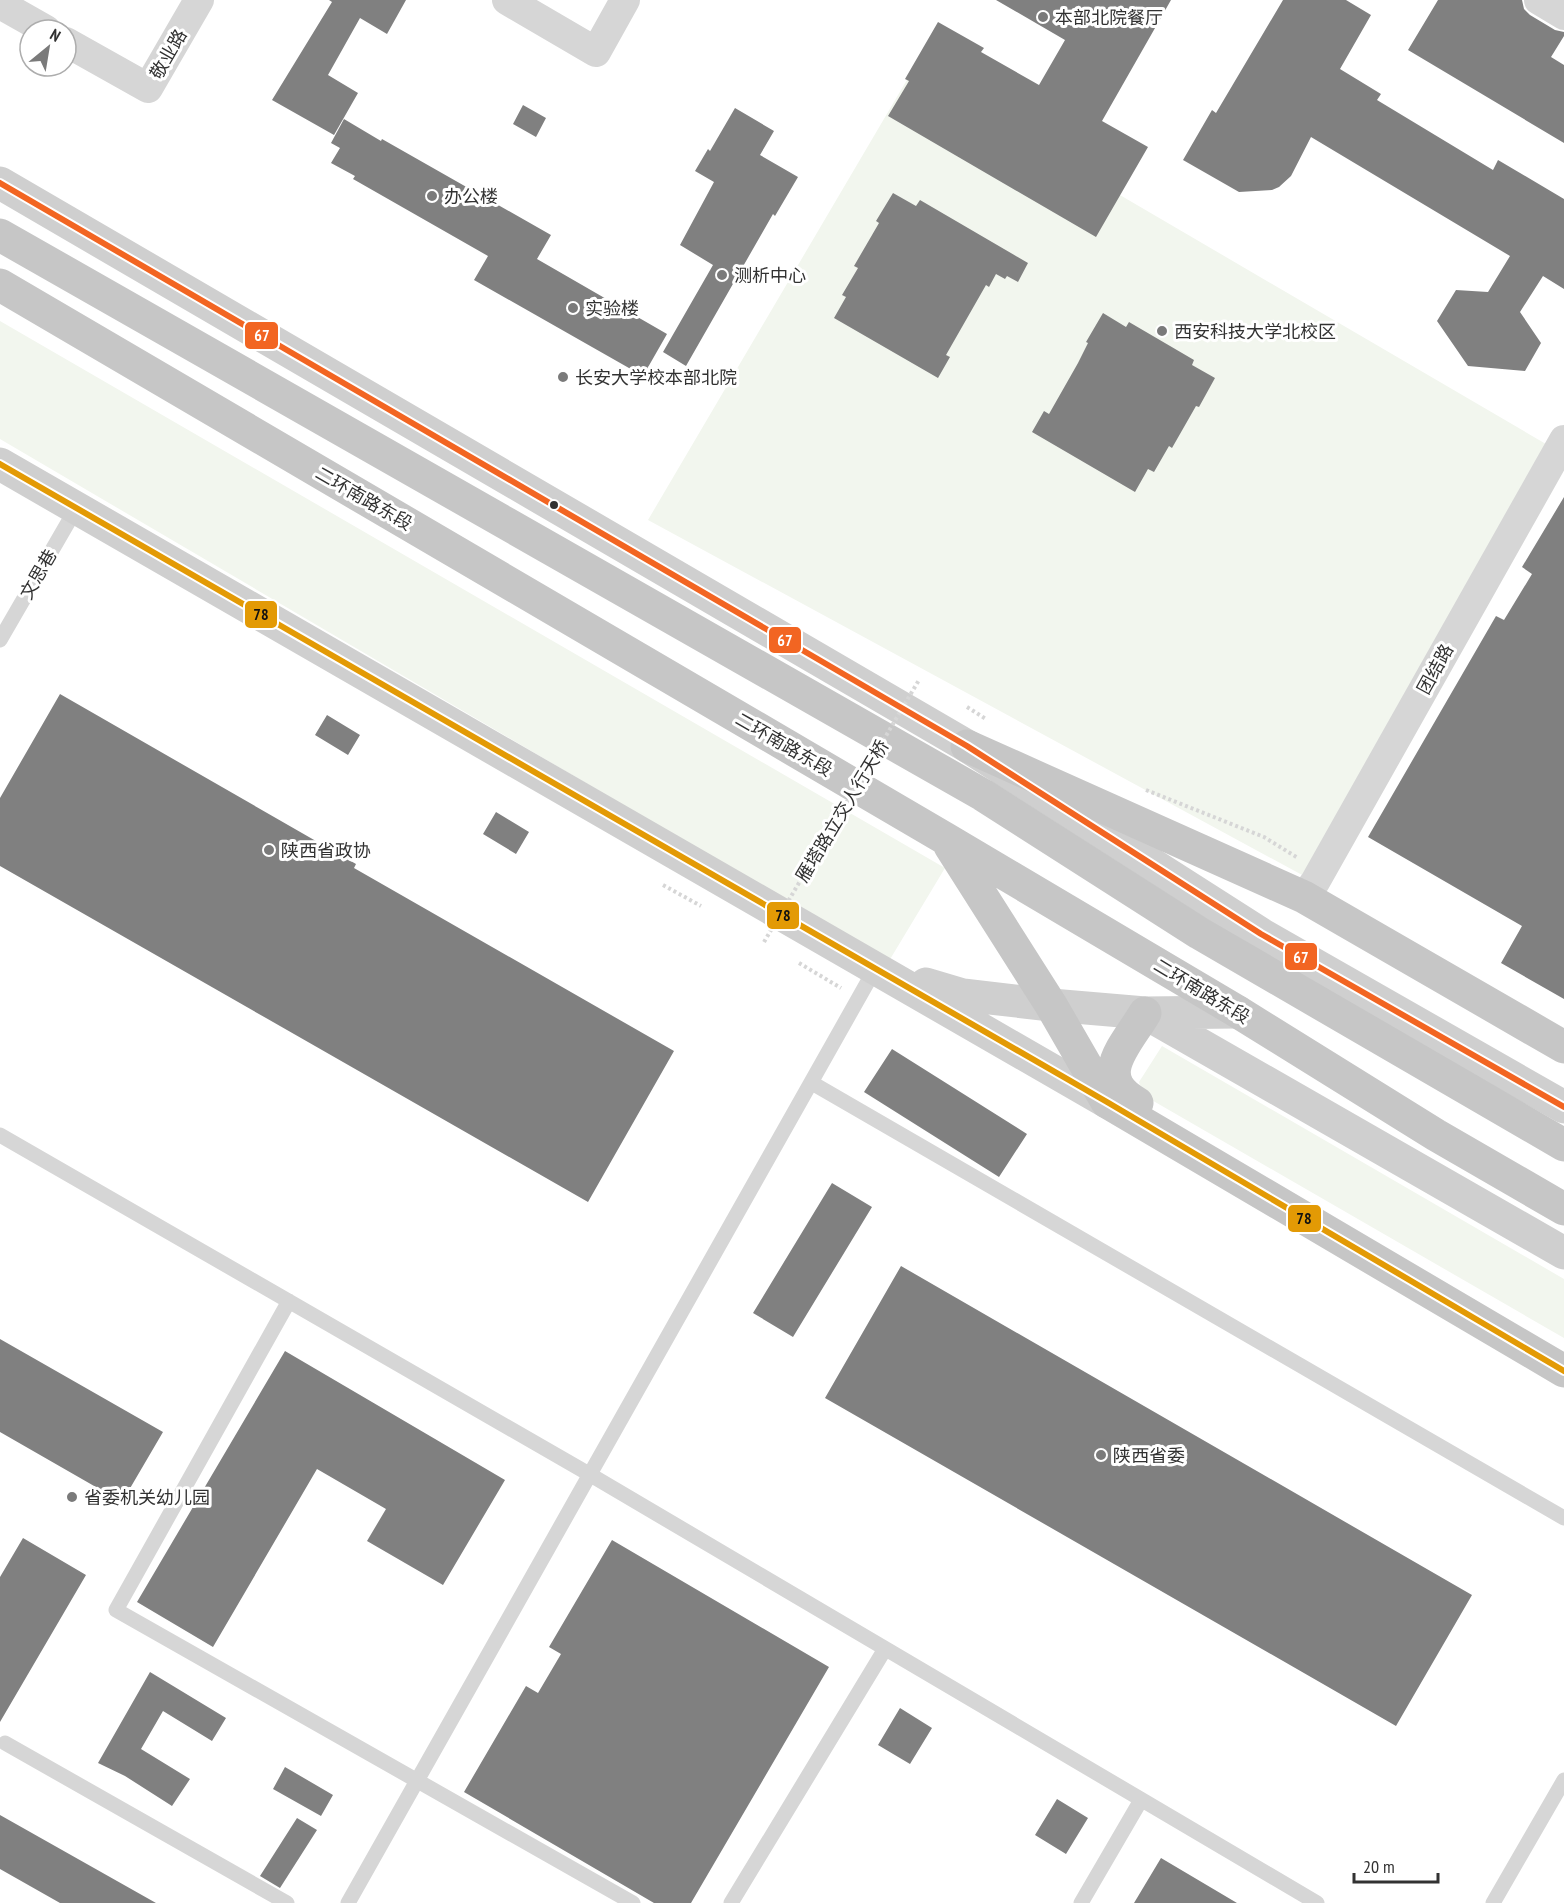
<svg xmlns="http://www.w3.org/2000/svg" width="1564" height="1903" font-family="'PT Sans Narrow','Noto Sans SC',sans-serif">
<style>
.green{fill:#f2f6ee}
.building{fill:#808080}
.lines{fill:none;stroke-linecap:round;stroke-linejoin:round}
.path{stroke:#d6d6d6;stroke-width:4;stroke-dasharray:3 3;stroke-linecap:butt}
.service{stroke:#d6d6d6;stroke-width:15}
.minor{stroke:#d6d6d6;stroke-width:30}
.secondary{stroke:#cfcfcf;stroke-width:33}
.trunk{stroke:#c6c6c6;stroke-width:33}
.path-bridge{stroke:#d6d6d6;stroke-width:4;stroke-dasharray:3 3;stroke-linecap:butt}
.bus-1-casing{stroke:#fff;stroke-width:10}
.bus-2-casing{stroke:#fff;stroke-width:10}
.bus-1{stroke:#f26522;stroke-width:6}
.bus-2{stroke:#e39a05;stroke-width:6}
.poi-dot{fill:#7a7a7a;stroke:#fff;stroke-width:2}
.bus-dot{fill:#323232;stroke:#fff;stroke-width:2}
.labels{text-anchor:middle;dominant-baseline:central;stroke-width:6;stroke-linejoin:round;paint-order:stroke}
.poi-label{font-size:18px;fill:#323232;stroke:#fff;text-anchor:start}
.street-label{font-size:18px;fill:#323232;stroke:#fff}
.line-badge{stroke:#fff;stroke-width:2}
.badge-label{font-size:16px;text-anchor:middle;font-weight:bold;fill:#fff}
.pale-badge-label{font-size:16px;text-anchor:middle;font-weight:bold;fill:#111}
</style>
<rect width="100%" height="100%" fill="#fff"/>
<!-- green -->
<path class="green" d="M911 73 1558 451 1315 882 648 520Z
M0 321 945 868 889 961 0 439Z
M1162 1046 1564 1279V1338L1143 1095 1139 1082Z"/>
<!-- building -->
<path class="building" d="M329 0H406L387 34 360 18 328 75 358 93 334 135 272 100 332 2Z
M996 0H1171L1102 121 1148 147 1096 237 888 116 909 81 905 79 938 22 984 48 981 52 1039 85 1065 40Z
M1283 0H1346L1371 15 1340 69 1381 94 1377 100 1493 170 1498 160 1564 199V289L1543 276 1520 312 1541 343 1525 371 1468 366 1437 321 1456 290 1488 292 1510 256 1311 137 1291 176 1279 187 1272 190 1239 192 1183 160 1212 110 1216 113Z
M1438 0H1522L1524 9 1530 15 1555 30 1564 32V36L1551 57 1564 65V143L1408 50Z
M523 105 546 118 536 137 513 124Z
M735 108 774 131 760 155 798 177 775 216 773 214 686 366 663 352 713 265 680 245 714 182 695 171 708 149 710 151Z
M344 119 381 141 382 139 551 235 537 259 667 334 643 376 474 280 488 256 353 179 355 176 331 163 340 148 331 143Z
M893 193 916 206 920 200 1028 263 1018 282 1007 276 1005 279 996 274 989 287 986 285 946 355 950 357 938 378 834 318 846 297 842 295 858 268 854 266 879 223 876 221Z
M1103 313 1126 327 1129 322 1194 360 1192 365 1215 378 1199 407 1196 406 1172 448 1169 446 1154 472 1148 469 1135 492 1032 432 1044 411 1049 414 1078 363 1088 343 1086 342Z
M1564 497V999L1501 963 1522 926 1368 837 1496 616 1504 620 1532 574 1522 567Z
M60 694 356 864 354 868 674 1051 588 1202 0 866V798Z
M327 715 360 735 348 755 315 735Z
M496 812 529 832 516 854 483 834Z
M892 1049 1027 1134 999 1177 864 1092Z
M832 1183 872 1207 793 1337 753 1313Z
M901 1266 1472 1595 1396 1726 825 1398Z
M0 1339 163 1432 122 1502 0 1432Z
M285 1351 505 1480 443 1585 367 1541 386 1509 317 1469 213 1647 137 1602Z
M23 1538 86 1575 0 1722V1577Z
M612 1540 829 1667 691 1903H654L464 1792 526 1686 538 1693 561 1654 549 1647Z
M150 1672 226 1718 212 1741 163 1711 141 1749 190 1779 172 1806 125 1776 98 1763Z
M900 1708 932 1728 910 1764 878 1745Z
M285 1767 333 1795 321 1816 273 1789Z
M1057 1799 1088 1818 1066 1854 1035 1835Z
M0 1815 156 1903H60L0 1869Z
M297 1818 317 1830 280 1888 260 1876Z
M1161 1858 1237 1903H1134Z"/>
<g class="lines">
<!-- path -->
<path class="path" d="M967 707 986 719
M1146 790 1264 837 1298 858
M663 885 701 906
M799 963 841 988"/>
<!-- service -->
<path class="service" d="M0 640 77 507
M812 1083 1564 1518
M0 1135 589 1474 1317 1903
M289 1301 116 1610 633 1903
M5 1743 287 1903
M348 1903 875 969
M731 1903 885 1649
M1081 1903 1141 1800
M1493 1903 1564 1780"/>
<!-- minor -->
<path class="minor" d="M507 0 596 52 625 0
M1539 0 1564 15
M0 4 46 30
M66 42 148 88 199 0
M1304 897 1315 882 1564 440"/>
<!-- secondary -->
<path class="secondary" d="M0 183 967 746 1261 934 1564 1107
M0 464 1107 1102
M926 984 963 995 1051 1005 1145 1013 1238 1012
M1145 1013 1564 1253"/>
<!-- trunk -->
<path class="trunk" d="M0 235 983 795 1199 933 1564 1145
M0 285 946 839 1238 1012 1436 1135 1564 1209
M967 746 1304 897 1564 1047
M950 846 1051 1005 1107 1102 1564 1371
M1137 1103C1091 1077 1126 1045 1145 1013"/>
<!-- path-bridge -->
<path class="path-bridge" d="M764 942 919 680"/>
<!-- bus-1 casing -->
<g class="bus-1-casing">
<path id="bus-1" d="M0 183 967 746 1261 934 1564 1107"/>
</g>
<!-- bus-2 casing -->
<g class="bus-2-casing">
<path id="bus-2" d="M0 464 1107 1102 1564 1371"/>
</g>
<!-- bus-1 -->
<use href="#bus-1" class="bus-1"/>
<!-- bus-2 -->
<use href="#bus-2" class="bus-2"/>
</g>
<!-- markers -->
<g class="poi-dot">
<circle cx="1043" cy="17" r="6"/>
<circle cx="432" cy="196" r="6"/>
<circle cx="722" cy="275" r="6"/>
<circle cx="573" cy="308" r="6"/>
<circle cx="1162" cy="331" r="6"/>
<circle cx="563" cy="377" r="6"/>
<circle cx="269" cy="850" r="6"/>
<circle cx="1101" cy="1455" r="6"/>
<circle cx="72" cy="1497" r="6"/>
</g>
<circle class="bus-dot" cx="554" cy="505" r="5"/>
<g class="labels">
<!-- poi labels -->
<g class="poi-label">
<text x="1055" y="17">本部北院餐厅</text>
<text x="444" y="196">办公楼</text>
<text x="734" y="275">测析中心</text>
<text x="585" y="308">实验楼</text>
<text x="1174" y="331">西安科技大学北校区</text>
<text x="575" y="377">长安大学校本部北院</text>
<text x="281" y="850">陕西省政协</text>
<text x="1113" y="1455">陕西省委</text>
<text x="84" y="1497">省委机关幼儿园</text>
</g>
<!-- street labels -->
<g class="street-label">
<text transform="translate(168 54) rotate(-60)">敬业路</text>
<text transform="translate(364 498) rotate(30)">二环南路东段</text>
<text transform="translate(38 574) rotate(-60)">文思巷</text>
<text transform="translate(1435 669) rotate(-61)">团结路</text>
<text transform="translate(784 744) rotate(30)">二环南路东段</text>
<text transform="translate(842 811) rotate(-59)">雁塔路立交人行天桥</text>
<text transform="translate(1202 991) rotate(31)">二环南路东段</text>
</g>
</g>
<g class="line-badge">
<rect x="244" y="321" width="35" height="29" rx="6" fill="#f26522"/>
<rect x="244" y="600" width="34" height="29" rx="6" fill="#e39a05"/>
<rect x="768" y="626" width="34" height="28" rx="6" fill="#f26522"/>
<rect x="766" y="901" width="34" height="29" rx="6" fill="#e39a05"/>
<rect x="1284" y="942" width="34" height="29" rx="6" fill="#f26522"/>
<rect x="1287" y="1204" width="35" height="29" rx="6" fill="#e39a05"/>
</g>
<g class="badge-label">
<text x="262" y="341">67</text>
<text x="785" y="646">67</text>
<text x="1301" y="963">67</text>
</g>
<g class="pale-badge-label">
<text x="261" y="620">78</text>
<text x="783" y="921">78</text>
<text x="1304" y="1224">78</text>
</g>
<!-- north arrow -->
<g transform="translate(48 48) rotate(30)"><circle r="28" fill="#ffffff" stroke="#adadad" stroke-width="1.5"/>
<path d="M0-4.5L10 22L0 15L-10 22Z" fill="#7a7a7a"/>
<text y="-9" font-size="16" font-weight="bold" text-anchor="middle" fill="#323232">N</text>
</g>
<!-- scale -->
<path d="M1354 1873v9h84v-9" fill="none" stroke="#323232" stroke-width="3"/>
<text x="1363" y="1873" font-size="18" fill="#323232" stroke="#ffffff" stroke-width="4.5" paint-order="stroke">20 m</text>
</svg>
